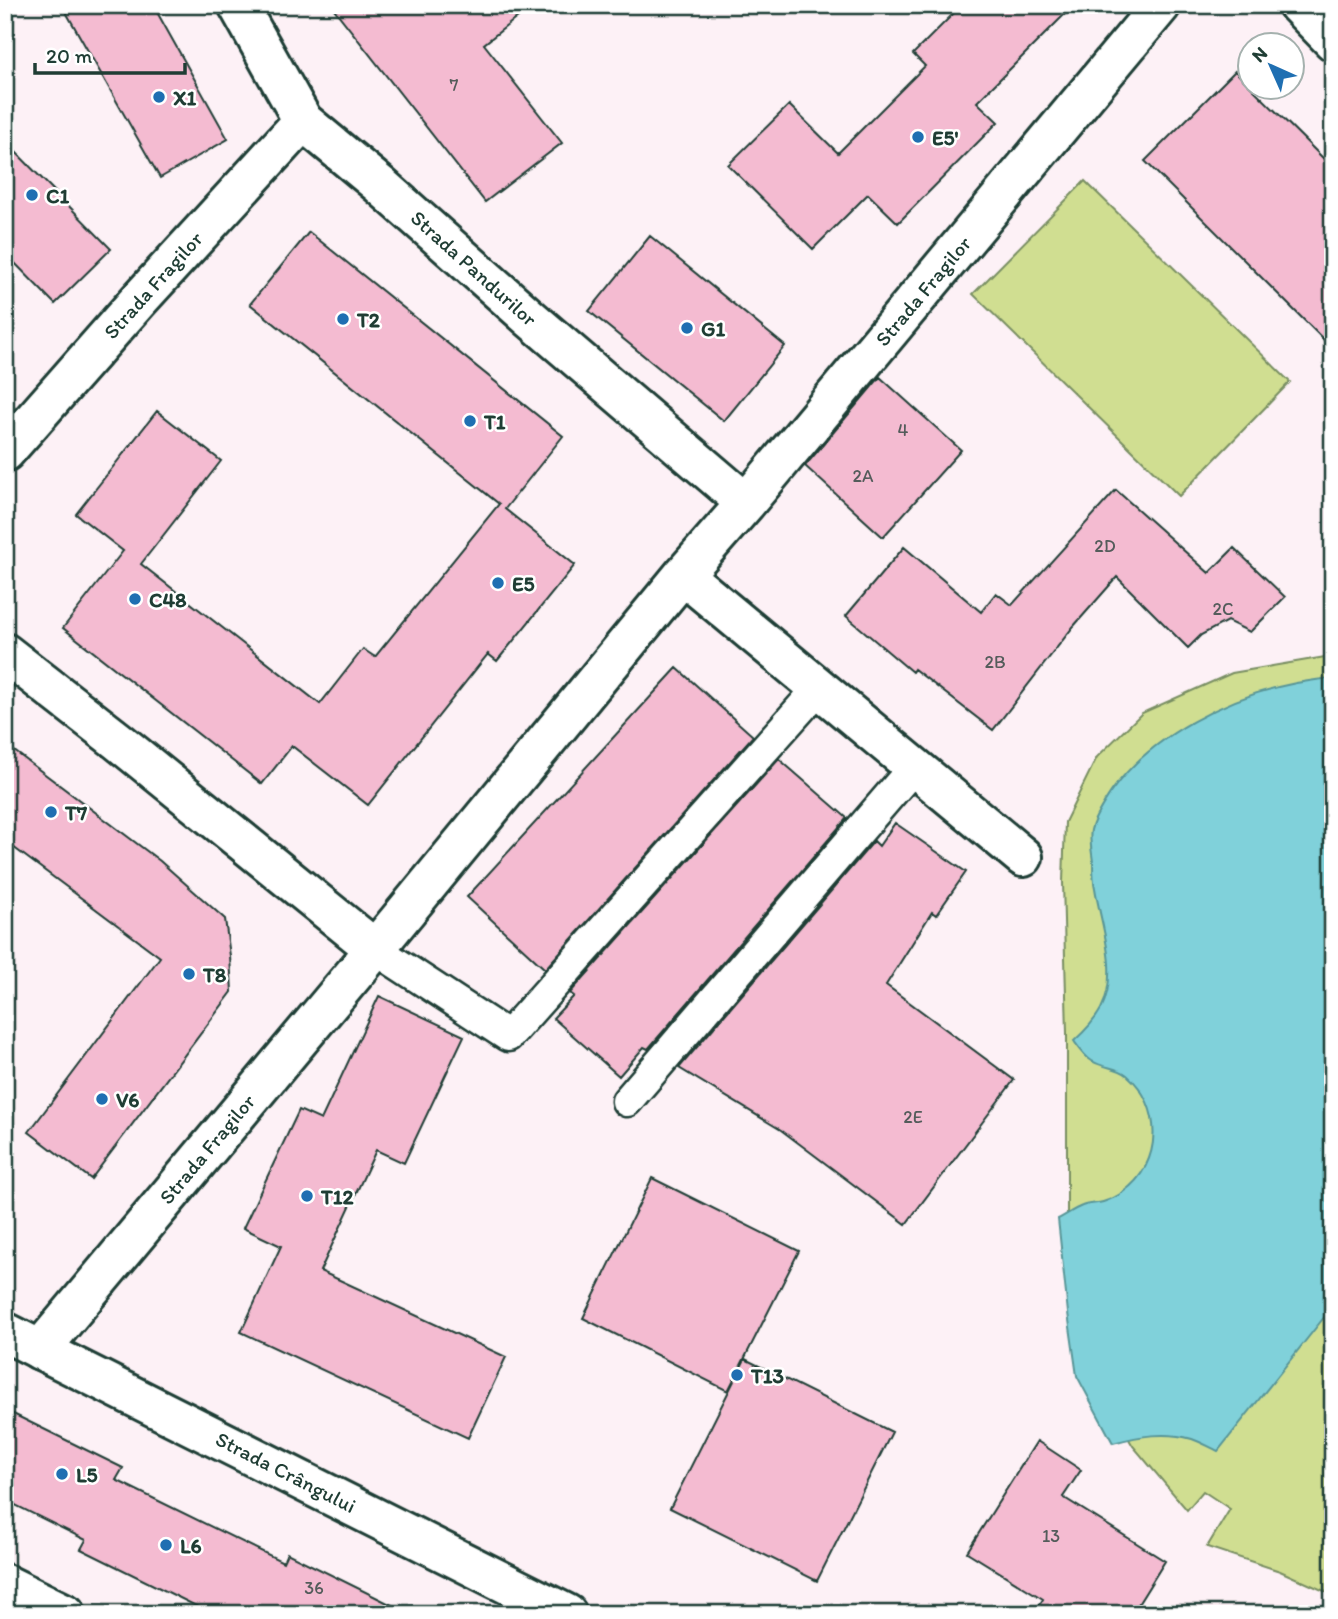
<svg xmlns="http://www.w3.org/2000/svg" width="1338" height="1619" font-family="Itim,sans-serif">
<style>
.green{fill:#d0de91;stroke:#788e62;stroke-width:2}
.water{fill:#80d1da;stroke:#599698;stroke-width:2}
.building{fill:#f4bbd1;stroke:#1f3d34;stroke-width:2}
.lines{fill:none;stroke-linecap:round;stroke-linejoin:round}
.lane-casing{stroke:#1f3d34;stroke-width:35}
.street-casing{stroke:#1f3d34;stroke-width:44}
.secondary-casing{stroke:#1f3d34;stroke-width:44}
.lane{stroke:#fff;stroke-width:30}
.street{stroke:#fff;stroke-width:38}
.secondary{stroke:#fff;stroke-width:38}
.poi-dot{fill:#1f6fb2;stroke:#fff;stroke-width:2.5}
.labels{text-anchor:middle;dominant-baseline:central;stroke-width:5;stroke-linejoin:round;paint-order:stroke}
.number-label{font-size:18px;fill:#545c5b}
.poi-label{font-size:21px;font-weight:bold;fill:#1f3d34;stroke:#fff;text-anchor:start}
.street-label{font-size:21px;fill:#1f3d34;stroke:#fff}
</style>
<rect width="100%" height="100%" fill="#fdf1f6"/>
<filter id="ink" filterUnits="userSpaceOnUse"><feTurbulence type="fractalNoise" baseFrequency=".0143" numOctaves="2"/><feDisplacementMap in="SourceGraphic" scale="14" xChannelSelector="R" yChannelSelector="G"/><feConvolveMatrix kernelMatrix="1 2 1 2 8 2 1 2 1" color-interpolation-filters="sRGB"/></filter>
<g filter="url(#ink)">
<!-- green -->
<path class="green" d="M1085 181 1290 382 1179 496 973 294Z
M1325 657H1333V1595L1280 1571 1207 1547 1230 1509 1203 1491 1187 1510 1133 1446 1087 1368 1067 1234V1033L1063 882 1065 822 1097 757 1142 713 1232 673Z"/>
<!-- water -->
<path class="water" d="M1333 678V1306L1218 1451C1209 1447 1201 1442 1192 1439 1165 1431 1139 1436 1113 1443L1077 1376 1068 1313 1058 1219C1066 1215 1074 1209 1082 1206 1089 1203 1097 1204 1103 1202 1109 1200 1118 1196 1123 1192 1163 1164 1163 1106 1127 1075 1117 1067 1103 1068 1092 1061 1085 1057 1079 1048 1074 1041 1085 1031 1094 1022 1101 1009 1120 972 1101 926 1095 888 1093 880 1093 871 1093 862 1092 852 1089 839 1091 830 1094 817 1104 803 1111 792 1150 736 1229 696 1296 683 1308 681 1320 679 1333 678Z"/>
<!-- building -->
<path class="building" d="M62 5H153L228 139 160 178Z
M331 5H533L484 44 562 143 485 202Z
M962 5H1074L977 102 998 122 898 223 868 194 813 249 728 165 789 105 838 153 925 66 913 54Z
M1235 71 1333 168V349L1145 161Z
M5 141 111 249 55 304 5 253Z
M309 232 563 436 505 509 575 565 497 661 488 654 368 805 292 746 262 784 63 628 123 551 76 514 157 411 221 461 141 564 320 704 363 649 375 657 499 504 250 304Z
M650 236 785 346 724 421 589 311Z
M880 377 961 450 883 537 805 466Z
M1116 490 1209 573 1234 548 1285 597 1250 632 1227 621 1201 635 1188 648 1117 577 1073 627 993 730 914 669 912 672 846 616 904 547 981 612 996 593 1012 605Z
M677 668 753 736 545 969 467 897Z
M5 744 160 861 225 919 230 956 232 992 91 1179 29 1132 160 957 5 841Z
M779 759 847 818 648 1049 644 1047 619 1076 553 1018 574 996 570 993Z
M895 823 966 872 936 915 932 912 886 985 1014 1080 906 1224 781 1130 679 1068 874 841 879 846Z
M379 996 464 1036 404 1163 376 1150 320 1271 506 1357 468 1438 241 1332 281 1246 243 1228 299 1110 321 1120Z
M652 1178 799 1251 728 1391 583 1318Z
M745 1359 892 1432 817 1581 670 1508Z
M5 1410 123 1468 116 1480 283 1562 287 1553 410 1614H212L81 1549 86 1540 5 1500Z
M1037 1441 1081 1470 1063 1497 1165 1561 1132 1614H1034L1043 1599 967 1552Z"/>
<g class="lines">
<!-- lane casing -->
<g class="lane-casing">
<path id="lane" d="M375 949 508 1036 819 688
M627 1101 914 767"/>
</g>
<!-- street casing -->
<g class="street-casing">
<path id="street" d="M238 5 303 121 380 185 531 319 746 503
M1298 5 1333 41
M5 452 138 301 303 121
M683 575 1023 857
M5 653 118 741 375 949
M40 1350 375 949 683 575 746 503 1161 5
M5 1584 66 1614"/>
</g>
<!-- secondary casing -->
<g class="secondary-casing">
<path id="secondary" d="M5 1332 567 1614"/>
</g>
<!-- lane -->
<use href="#lane" class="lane"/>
<!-- street -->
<use href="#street" class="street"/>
<!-- secondary -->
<use href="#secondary" class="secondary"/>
</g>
</g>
<!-- markers -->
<g class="poi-dot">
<circle cx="159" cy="97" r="7"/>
<circle cx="918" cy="137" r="7"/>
<circle cx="32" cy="195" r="7"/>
<circle cx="343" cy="319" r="7"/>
<circle cx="687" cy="328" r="7"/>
<circle cx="470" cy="421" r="7"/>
<circle cx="498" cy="583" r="7"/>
<circle cx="135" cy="599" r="7"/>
<circle cx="51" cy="812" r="7"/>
<circle cx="189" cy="974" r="7"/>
<circle cx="102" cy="1099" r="7"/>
<circle cx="307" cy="1196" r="7"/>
<circle cx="737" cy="1375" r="7"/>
<circle cx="62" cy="1474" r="7"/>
<circle cx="166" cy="1545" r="7"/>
</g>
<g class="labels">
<!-- number labels -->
<g class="number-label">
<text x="454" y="85">7</text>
<text x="903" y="430">4</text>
<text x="863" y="476">2A</text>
<text x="1105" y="546">2D</text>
<text x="1223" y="609">2C</text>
<text x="995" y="662">2B</text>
<text x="913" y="1117">2E</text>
<text x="1051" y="1536">13</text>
<text x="314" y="1588">36</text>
</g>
<!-- poi labels -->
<g class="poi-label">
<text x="173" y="97">X1</text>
<text x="932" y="137">E5'</text>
<text x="46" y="195">C1</text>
<text x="357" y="319">T2</text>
<text x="701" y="328">G1</text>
<text x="484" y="421">T1</text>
<text x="512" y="583">E5</text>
<text x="149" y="599">C48</text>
<text x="65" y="812">T7</text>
<text x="203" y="974">T8</text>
<text x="116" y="1099">V6</text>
<text x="321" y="1196">T12</text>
<text x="751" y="1375">T13</text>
<text x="76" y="1474">L5</text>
<text x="180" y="1545">L6</text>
</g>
<!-- street labels -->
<g class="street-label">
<text transform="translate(474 268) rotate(42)">Strada Pandurilor</text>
<text transform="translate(153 285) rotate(-48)">Strada Fragilor</text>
<text transform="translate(923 291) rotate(-50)">Strada Fragilor</text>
<text transform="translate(207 1149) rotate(-50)">Strada Fragilor</text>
<text transform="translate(286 1472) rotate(27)">Strada Crângului</text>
</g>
</g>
<!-- margin -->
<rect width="1338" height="1619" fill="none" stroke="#fff" stroke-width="28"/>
<rect x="14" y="14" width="1310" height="1591" fill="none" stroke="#1f3d34" stroke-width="2.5" filter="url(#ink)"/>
<!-- north arrow -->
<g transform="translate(1271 66) rotate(315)"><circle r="33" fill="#ffffff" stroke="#a5b1ae" stroke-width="2"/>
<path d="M0-5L12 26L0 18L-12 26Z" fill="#1f6fb2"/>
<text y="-10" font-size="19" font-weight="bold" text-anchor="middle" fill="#1f3d34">N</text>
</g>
<!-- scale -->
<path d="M35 63v10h150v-10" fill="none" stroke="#1f3d34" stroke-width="3.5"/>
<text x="46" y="63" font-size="21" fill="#1f3d34" stroke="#ffffff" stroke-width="5" paint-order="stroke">20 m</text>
</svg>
